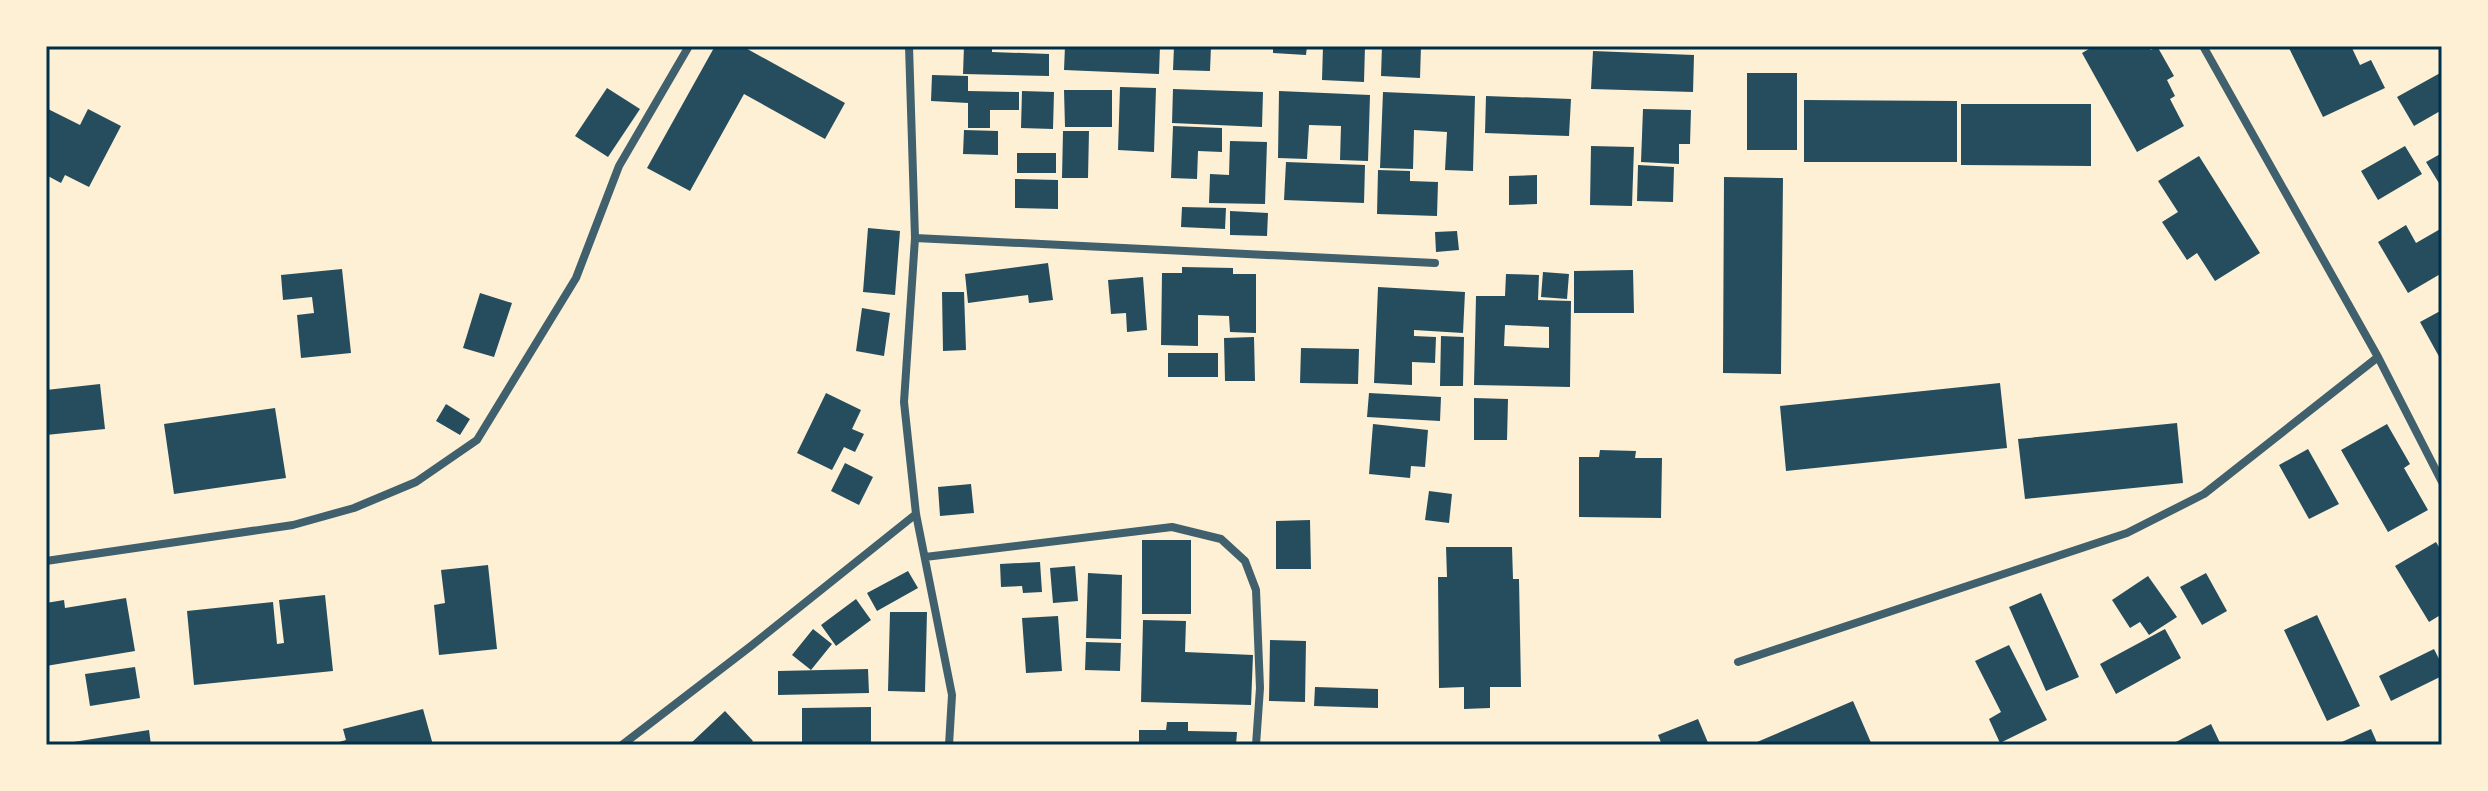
<svg xmlns="http://www.w3.org/2000/svg" width="2488" height="791" font-family="'Varela Round',sans-serif">
<style>
.building{fill:#264d5e;fill-rule:evenodd}
.lines{fill:none;stroke-linecap:round;stroke-linejoin:round}
.minor{stroke:#3f606c;stroke-width:8}
.neatline{fill:none;stroke:#003049;stroke-width:3}
</style>
<rect width="100%" height="100%" fill="#fdf0d5"/>
<!-- building -->
<path class="building" d="M715 46H742L845 103 825 139 744 94 690 191 647 168Z
M964 46H992V52L1049 54V76L963 74Z
M1065 46H1160L1159 74 1064 70Z
M1174 46H1211L1210 71 1173 70Z
M1273 46H1307L1306 55 1273 53Z
M1323 46H1365L1364 82 1322 80Z
M1382 46H1421L1420 78 1381 76Z
M2094 46H2148L2151 50 2157 46 2174 76 2167 80 2175 96 2170 99 2184 126 2137 152 2082 53Z
M2288 46H2351L2360 65 2371 60 2385 88 2323 117Z
M1593 51 1694 55 1693 92 1591 89Z
M2442 72V110L2414 126 2397 97Z
M1747 73H1797V150H1747Z
M932 75 968 76V91L1019 92V110H990V128H968V103L931 101Z
M1120 87 1156 88 1154 152 1118 150Z
M607 88 640 109 608 157 575 136Z
M1173 89 1263 92 1262 127 1172 123Z
M1064 90H1112V127H1065Z
M1022 91 1054 92 1053 129 1021 128Z
M1279 91 1370 95 1368 161 1340 160 1341 126 1309 125 1307 159 1278 158Z
M1383 92 1475 96 1473 171 1445 170 1447 132 1414 130 1413 169 1380 168Z
M1486 96 1571 99 1569 136 1485 133Z
M1804 100 1957 101V162H1804Z
M1961 104H2091V166L1961 165Z
M46 108 80 125 88 109 121 126 89 187 65 175 61 183 46 175Z
M1643 109 1691 110 1690 144H1679V164L1641 162Z
M1173 126 1222 128V152L1198 151 1197 179 1171 178Z
M964 130 998 131V155L963 154Z
M1063 131H1089L1088 178H1062Z
M1230 141 1267 142 1265 204 1209 203 1210 174 1229 175Z
M1591 146 1634 147 1632 206 1590 205Z
M2405 146 2422 174 2378 200 2361 171Z
M1017 153H1056V173H1017Z
M2442 153V188L2426 162Z
M2199 156 2260 253 2215 281 2197 253 2187 260 2162 222 2178 212 2158 181Z
M1286 162 1365 165 1364 203 1284 200Z
M1638 165 1674 167 1673 202 1637 201Z
M1378 170 1410 171V181L1438 182 1437 216 1377 214Z
M1537 175V204L1509 205V176Z
M1724 177 1783 178 1781 374 1723 373Z
M1015 179 1058 180V209L1015 208Z
M1182 207 1226 208 1225 229 1181 227Z
M1230 211 1268 213 1267 236 1230 235Z
M2406 225 2416 243 2442 228V273L2408 293 2378 242Z
M868 228 900 231 895 295 863 292Z
M1457 231 1459 250 1436 252 1435 232Z
M1048 263 1053 300 1029 303 1028 295 968 303 965 274Z
M1182 267 1233 268V274H1256V333L1230 332 1229 316 1198 315V346L1161 345 1162 273H1182Z
M342 269 351 353 301 358 297 315 314 313 312 297 283 300 281 275Z
M1633 270 1634 313H1574V271Z
M1543 272 1569 274 1567 299 1541 297Z
M1506 274 1539 275 1538 300 1571 301 1570 387 1474 385 1476 296H1505ZM1505 325 1549 327V348L1504 346Z
M1143 277 1147 330 1127 332 1126 313 1111 314 1108 280Z
M1378 287 1465 292 1463 333 1414 330V336L1436 337 1435 363 1412 362V385L1374 383Z
M942 292H964L966 350 943 351Z
M480 293 512 303 494 357 463 348Z
M862 308 890 313 884 356 856 351Z
M2442 310V362L2420 322Z
M1441 336 1464 337 1463 386H1440Z
M1254 337 1255 381H1225L1224 338Z
M1301 348 1359 349 1358 384 1300 383Z
M1168 353H1218V377H1168Z
M2000 383 2007 448 1786 471 1780 406Z
M100 384 105 429 46 435V390Z
M826 393 861 410 852 429 864 434 855 452 844 447 832 470 797 453Z
M1369 393 1441 397 1440 421 1367 417Z
M1474 398 1508 399 1507 440H1474Z
M446 404 470 419 460 435 436 421Z
M275 408 286 478 174 494 164 424Z
M2177 423 2183 483 2025 499 2018 439Z
M1373 424 1428 430 1425 467 1411 466 1410 478 1369 474Z
M2387 424 2410 464 2404 468 2428 510 2388 532 2341 450Z
M2308 449 2339 504 2309 519 2279 465Z
M1600 450 1636 451 1635 458H1662L1661 518 1579 517V457H1599Z
M845 463 873 477 859 505 831 491Z
M971 484 974 513 940 516 938 487Z
M1429 491 1452 494 1449 523 1425 520Z
M1310 520 1311 569H1276V521Z
M1142 540H1191V614H1142Z
M2436 542 2442 552V614L2429 622 2395 566Z
M1446 547H1512L1513 579H1519L1521 687H1490V708L1464 709V687L1439 688 1438 577H1447Z
M1040 562 1042 592 1023 593 1022 586 1001 587 1000 564Z
M488 565 497 649 439 655 434 605 445 603 441 570Z
M1075 566 1078 601 1053 603 1050 568Z
M908 571 918 588 877 611 867 593Z
M1088 573 1122 575 1121 639 1086 638Z
M2206 573 2227 611 2202 625 2180 587Z
M2148 576 2177 617 2149 635 2140 622 2130 628 2112 600Z
M2041 593 2079 677 2046 691 2009 607Z
M325 595 333 671 194 685 187 611 273 602 277 644 284 643 279 600Z
M126 598 135 651 46 666V603L64 600 65 608Z
M856 599 871 620 836 646 821 625Z
M890 612H927L925 692 888 691Z
M2317 615 2360 706 2327 721 2284 630Z
M1058 616 1062 671 1026 673 1022 618Z
M1143 620 1186 621 1185 652 1253 655 1251 705 1141 702Z
M813 629 832 644 811 670 792 655Z
M2165 629 2181 658 2116 694 2100 664Z
M1270 640 1306 641 1305 702 1269 701Z
M1086 642 1121 643 1120 671 1085 670Z
M2009 645 2047 720 2000 743 1989 719 2001 712 1975 661Z
M2434 649 2442 665V676L2391 701 2379 676Z
M135 667 140 698 90 706 85 674Z
M868 669 869 693 778 695V671Z
M1315 687 1378 689V708L1314 706Z
M1853 701 1872 745H1750Z
M871 707V745H802V708Z
M423 709 433 745H329L346 740 343 729Z
M725 711 753 741 749 745H689Z
M1698 719 1709 745H1662L1658 735Z
M1167 722H1188V731L1237 732 1236 745H1139V730H1166Z
M2211 724 2221 745H2170Z
M2371 729 2378 745H2335Z
M149 730 151 745H67V743Z"/>
<g class="lines">
<!-- minor -->
<path class="minor" d="M909 46 915 238 904 402 916 514 952 695 949 745
M2203 46 2378 357 2442 482
M915 238 1435 263
M925 557 1172 527 1221 539 1245 561 1256 590 1260 688 1256 745
M46 561 293 525 354 508 416 482 477 440 576 278 619 166 689 46
M1738 662 2127 533 2204 494 2378 357
M622 745 751 646 916 514"/>
</g>
<!-- border -->
<rect width="2488" height="791" fill="none" stroke="#fdf0d5" stroke-width="96"/>
<rect x="48" y="48" width="2392" height="695" class="neatline"/>
</svg>
